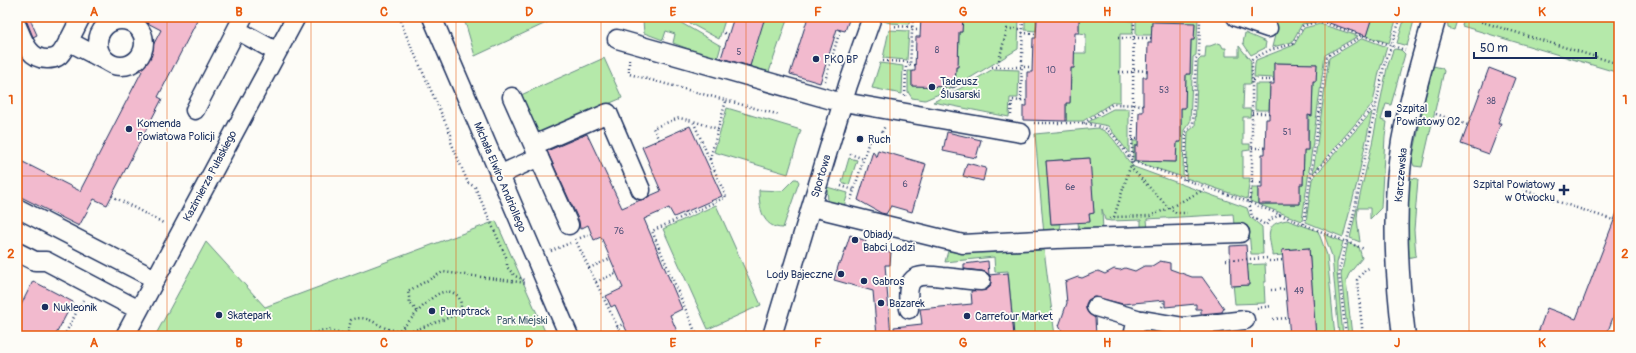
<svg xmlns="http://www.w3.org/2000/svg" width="1636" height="353" font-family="Pangolin,sans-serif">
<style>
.green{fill:#b5e9aa;stroke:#688c84}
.building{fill:#f2bace;stroke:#1b2f5e}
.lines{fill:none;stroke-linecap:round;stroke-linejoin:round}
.minor-casing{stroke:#1b2f5e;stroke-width:21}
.major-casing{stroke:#1b2f5e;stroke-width:25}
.path{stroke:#1b2f5e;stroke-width:2.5;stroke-dasharray:1 3;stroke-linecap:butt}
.minor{stroke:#fdfcf7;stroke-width:18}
.major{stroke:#fdfcf7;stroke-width:22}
.grid{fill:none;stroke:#e8590c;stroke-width:1;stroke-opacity:0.55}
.poi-dot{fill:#1b2f5e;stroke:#fdfcf7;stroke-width:1.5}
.labels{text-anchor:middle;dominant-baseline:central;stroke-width:3.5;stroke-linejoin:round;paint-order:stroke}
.number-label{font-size:9px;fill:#51527a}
.poi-label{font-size:11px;fill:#1b2f5e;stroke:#fdfcf7;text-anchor:start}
.street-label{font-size:11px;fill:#1b2f5e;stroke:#fdfcf7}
.park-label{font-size:11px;fill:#425e71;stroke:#fdfcf7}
.neatline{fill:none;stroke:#e8590c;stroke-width:1.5}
.grid-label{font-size:13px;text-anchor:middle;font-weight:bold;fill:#e8590c}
</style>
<rect width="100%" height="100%" fill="#fdfcf7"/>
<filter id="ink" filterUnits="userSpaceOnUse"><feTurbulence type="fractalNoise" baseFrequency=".025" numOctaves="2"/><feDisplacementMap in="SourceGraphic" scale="8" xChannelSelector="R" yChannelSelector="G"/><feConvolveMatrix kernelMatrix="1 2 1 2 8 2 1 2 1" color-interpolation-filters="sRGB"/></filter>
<g filter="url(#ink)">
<!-- green -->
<path class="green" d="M462 17H559L475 56 466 25Z
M635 17H671L721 46 717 60 673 43 675 34 666 31 663 40 644 33 643 21Z
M678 17H726L719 39Z
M765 17H788L769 72 750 66 761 21 764 22Z
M882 17H910L909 24 890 23 881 20Z
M963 17H1019L1018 49 955 87 925 100 912 98 908 92V71H912V86L955 87 956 67 958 66 959 32H962Z
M1025 17H1037L1036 31 1025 30Z
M1079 17H1109L1110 19 1133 21V34H1120V102H1113L1083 121H1066V103L1070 102 1071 68H1074V53H1086V34L1079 33Z
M1146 17H1190L1198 18 1196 55 1193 57 1190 122 1184 130 1183 177 1133 161V141H1139V146H1135V161L1176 162 1177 142H1181V108H1185L1186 74H1190L1191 40H1194L1195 24 1152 23V35H1136V20Z
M1278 17H1302L1316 22 1302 24 1292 42 1273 47H1272L1275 35 1273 33Z
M1372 17H1397L1389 43 1366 36Z
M1405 17H1415L1407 46 1397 43Z
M1447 17H1458L1454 30 1448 28Z
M1464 17H1619V73L1462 26Z
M1320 24 1358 36 1325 55 1302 221 1250 201 1252 188H1258V204H1300V184H1303L1304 150H1308L1309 115H1312L1313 81H1316L1317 64 1274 63V78L1254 77 1255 63 1256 60 1294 45 1304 28Z
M889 30 909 31 907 60 883 58Z
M1245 33 1266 42 1265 48 1251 55 1243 43Z
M1363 38 1387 47 1379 72 1373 103 1313 173 1329 58Z
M1218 43 1221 44 1223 48H1226V56H1239V46L1251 61V84H1244L1243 109H1251L1250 117H1243V144H1250V150L1243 151V178H1250L1247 199 1186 178 1188 132 1195 126 1198 61 1201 58H1205L1206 46H1210Z
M1395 49 1401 50 1405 54 1391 105 1386 104 1381 120 1387 122 1385 137 1381 208 1370 219V208H1358L1357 219 1360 242 1350 238 1372 144 1387 68 1393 50Z
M604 58 622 98 538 134 521 95Z
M880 63 903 66 902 94 872 88Z
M1433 66 1442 68 1444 71 1422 167 1414 166 1412 161 1426 94Z
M993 69 1019 70 1018 98H1010L1009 117 933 102 961 88Z
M1255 84H1270L1269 110H1255Z
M727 108 801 130 788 174 714 152Z
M1113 109H1129V153L1108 126 1088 122Z
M1372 112 1357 183 1343 237 1306 222 1312 179Z
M1098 128C1116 134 1121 155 1134 167L1247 208 1250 217 1262 227 1263 254H1251L1249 231 1241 227 1234 225 1233 214 1147 219 1148 230H1141V220L1111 221 1105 220 1102 209 1103 232 1079 233 1078 222 1090 221 1089 214 1094 213 1089 158 1046 161 1051 224H1061L1059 234 1044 235 1035 134Z
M849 158 857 160 849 185 842 182Z
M1411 178 1418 179 1414 230 1416 256 1407 258 1406 226 1409 180Z
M794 179H797L799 182 783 228C762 228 759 207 759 190L782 191Z
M827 187 848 193 843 210 831 206 828 202Z
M716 205 761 305 708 329 663 229Z
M1287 220 1318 231 1327 255 1335 336H1316L1309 248 1282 250 1283 255 1272 256V253C1269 234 1264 224 1287 220Z
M496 221 547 336H155L206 242 265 307Z
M1324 234 1343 242 1337 263V272L1343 336H1339L1332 256Z
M1348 243 1359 247 1362 258 1349 274 1346 281 1352 336H1348L1341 275Z
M1044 250 1055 336H1014L1008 271 995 272 994 257 945 262 948 251 965 253Z
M1265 264 1266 282H1264L1265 303 1235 304 1232 273 1234 272 1235 286 1249 285 1248 272H1241V265Z
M1141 327 1182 334V336H1136Z"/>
<!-- building -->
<path class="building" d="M22 17H29L37 35 33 37 27 22Z
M136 17H199L158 97 162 99 107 205 94 199 79 226 17 195V159L80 191 142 71 138 69 147 52 149 53 161 30Z
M734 17H765L750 66 721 58Z
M808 17H850L845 31 837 29 820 83 790 74Z
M921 17H963L962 32H959L958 67H956L955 87 912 86V71H915L916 37H920Z
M1037 17H1079V33H1075L1074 68H1071L1070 103H1066V121L1023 120V106H1027V72H1032L1033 38H1036Z
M1319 17H1372L1366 36 1318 19Z
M1152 22 1195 23 1194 40H1191L1190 74H1186L1185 108H1181V142H1177L1176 162 1135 161V146H1138L1139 112H1143V77H1147L1148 43H1151Z
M1274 63 1317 64 1316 81H1313L1312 116 1308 115V150H1304L1303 184H1300V204H1258V188H1262V154H1265L1266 119H1269L1270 84H1274Z
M1489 68 1515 78 1498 123H1501L1489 154 1461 144Z
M690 126 722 196 674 217 669 208 644 219 682 309 670 315 679 336H629L615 305 611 307 606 296 623 288 601 237 594 240 588 225 580 229 579 221 547 151 587 134 622 208 661 191 642 147Z
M947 132 981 140 976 158 943 151Z
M878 150 926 164 912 212 891 206 886 214 881 213 858 200 873 151 876 157Z
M1090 158 1094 213 1089 214 1090 222 1051 224 1046 161Z
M967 163 986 168 983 181 963 176Z
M1618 210 1619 302 1606 336H1546L1538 333 1547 308 1576 319Z
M850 235 866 241 862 251 891 252 890 265H885L891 336H877L873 291 834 280 839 263H841Z
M1246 245 1249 285 1231 286 1230 246Z
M1309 248 1316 336H1290L1282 250Z
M988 261 989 275 1008 273 1014 336H895L894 327 922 324 920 309 972 304 971 291 986 290 990 287 991 282V277L987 273 982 271 964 269V264Z
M1160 261 1170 263V269L1192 277H1202L1224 308 1222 312 1201 314V309H1196V304L1165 307V300L1123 304 1094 297 1088 300 1086 304V309L1089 314 1095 318 1096 336H1065L1059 326 1067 303 1065 282 1078 277 1082 278 1098 271 1105 274 1114 269 1120 270 1125 268 1135 271 1144 266H1152Z
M33 281 73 302 55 336H17V313Z"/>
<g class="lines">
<!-- minor casing -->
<g class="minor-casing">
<path id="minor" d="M432 17 569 336
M1236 17 1268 28
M98 43a23 23 0 1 1 46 0a23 23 0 1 1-46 0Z
M17 26C23 40 29 60 48 59 54 59 59 57 62 52 69 42 75 28 81 17
M237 30 277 52
M617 39 832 100 1021 133
M68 41 108 62
M512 97 569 225
M195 110 243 17
M534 145 608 113 641 190
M499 175 539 157
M812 207 963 244 1056 239 1240 233
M17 208 155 279
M17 252 35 261H46L139 310
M1096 307 1137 319
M909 309C906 277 912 273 943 277 956 278 968 280 981 281
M125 336 296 17
M772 336 848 85 872 17
M1133 336 1137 319 1184 327 1245 320"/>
</g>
<!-- major casing -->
<g class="major-casing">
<path id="major" d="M1404 336C1396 272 1392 205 1403 141 1411 99 1423 58 1435 17"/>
</g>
<!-- path -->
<path class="path" d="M400 17 403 28 451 135V142L468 183 475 187 507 259V267L515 276 527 281
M609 17 611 23
M1116 17 1134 19 1140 17
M1466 17 1619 64
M891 26 912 27
M912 30H920
M724 33 728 34
M1022 33 1036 34
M1118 38H1152
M629 59V74L780 115
M883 61 910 62
M998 64 1007 29H1022
M910 65H916
M992 67H1032
M1134 70 1147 71
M1119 72H1134
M1253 80H1274
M825 81 840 30
M905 96 906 67 910 65 913 17
M1021 101H1027
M1252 113H1269
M1436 114 1468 125
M1011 115 1012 100 1021 101 1023 17
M1034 123H1083L1105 128 1114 136 1132 161 1249 202 1364 249
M1084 123 1113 104 1143 105
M882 132 885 126
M1132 139H1139
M659 140 653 128 679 118 693 121
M1252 148H1266
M850 154 864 159
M710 159 718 129
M1132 161 1134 17
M1311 177 1375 105
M1185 180 1186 132 1193 124 1196 59 1199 55 1200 19
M1252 182 1262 183
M841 186 854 190
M1523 190 1619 222
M112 196 165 224
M851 200 872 131
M1280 215 1271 219 1266 225 1252 217 1249 202 1252 182V59L1270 50 1293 44 1303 26 1319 21 1405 50
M1114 217 1132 161V169L1169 208 1176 213H1187
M1110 219 1114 217 1150 216 1169 208 1207 188
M1304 224 1327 56 1362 36
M580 238 591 234
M575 239 622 336
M551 251 570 243
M1226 260 1269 258
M1269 261 1283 260
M589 268 610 259
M596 282 616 273
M1271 290 1285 289
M1162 307 1165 300
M1257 308 1272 306
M417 311 410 303 408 291 443 272 527 283
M1273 319 1288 318
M617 327 623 324
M64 336 83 300
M312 336V334C323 327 336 331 347 335
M347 336 351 320C372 312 379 332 399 330 413 322 436 281 455 294 460 297 461 302 461 307L456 315 399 336
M476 336 482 334 483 336
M697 336 652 231 726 197 693 121 718 129 726 101
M1346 336 1339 275 1340 266 1353 217 1384 66 1401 17
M1363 336 1357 280 1365 270 1369 268"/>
<!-- minor -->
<use href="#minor" class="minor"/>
<!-- major -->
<use href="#major" class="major"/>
</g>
</g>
<!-- grid -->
<path class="grid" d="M167 17V336M311 17V336M456 17V336M601 17V336M746 17V336M890 17V336M1035 17V336M1180 17V336M1325 17V336M1469 17V336M17 176H1619"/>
<!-- markers -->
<g class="poi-dot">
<circle cx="816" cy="59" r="4"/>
<circle cx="932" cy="87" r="4"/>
<rect x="1384" y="110" width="8" height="8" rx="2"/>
<circle cx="129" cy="129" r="4"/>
<circle cx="860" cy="139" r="4"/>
<path d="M1562 184h4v4h4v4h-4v4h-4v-4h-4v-4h4z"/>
<circle cx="855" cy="240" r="4"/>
<circle cx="841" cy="274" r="4"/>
<circle cx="864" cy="281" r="4"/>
<circle cx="881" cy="303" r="4"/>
<circle cx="45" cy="307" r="4"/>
<circle cx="432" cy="311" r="4"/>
<circle cx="219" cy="315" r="4"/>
<circle cx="967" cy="316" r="4"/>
</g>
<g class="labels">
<!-- number labels -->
<g class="number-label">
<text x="937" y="50">8</text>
<text x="739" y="52">5</text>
<text x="1051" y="70">10</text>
<text x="1164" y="90">53</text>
<text x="1491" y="101">38</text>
<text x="1287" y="132">51</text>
<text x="905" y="184">6</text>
<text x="1070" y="187">6e</text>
<text x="619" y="231">76</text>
<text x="1299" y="291">49</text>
</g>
<!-- poi labels -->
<g class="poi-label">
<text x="824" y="59">PKO BP</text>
<text x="940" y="81">Tadeusz<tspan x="940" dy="13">Ślusarski</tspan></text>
<text x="1396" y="108">Szpital<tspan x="1396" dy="13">Powiatowy 02</tspan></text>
<text x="137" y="123">Komenda<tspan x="137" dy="13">Powiatowa Policji</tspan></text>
<text x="868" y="139">Ruch</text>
<text x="1555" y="184" text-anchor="end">Szpital Powiatowy<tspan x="1555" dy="13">w Otwocku</tspan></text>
<text x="863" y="234">Obiady<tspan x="863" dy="13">Babci Lodzi</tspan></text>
<text x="833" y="274" text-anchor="end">Lody Bajeczne</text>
<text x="872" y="281">Gabros</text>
<text x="889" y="303">Bazarek</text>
<text x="53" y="307">Nukleonik</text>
<text x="440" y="311">Pumptrack</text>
<text x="227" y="315">Skatepark</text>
<text x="975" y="316">Carrefour Market</text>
</g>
<!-- street labels -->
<g class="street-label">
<text transform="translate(1401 175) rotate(-85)">Karczewska</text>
<text transform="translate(210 176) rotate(-62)">Kazimierza Pułaskiego</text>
<text transform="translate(821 176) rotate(-73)">Sportowa</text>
<text transform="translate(500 177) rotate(67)">Michała Elwiro Andriollego</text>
</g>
<!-- park labels -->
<g class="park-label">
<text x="522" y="320">Park Miejski</text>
</g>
</g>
<!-- margin -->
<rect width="1636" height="353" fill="none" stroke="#fdfcf7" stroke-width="44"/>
<!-- scale -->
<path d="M1474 52v6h122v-6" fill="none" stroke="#1b2f5e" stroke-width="2"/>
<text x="1480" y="52" font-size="12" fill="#1b2f5e" stroke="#fdfcf7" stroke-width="3" paint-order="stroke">50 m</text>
<rect x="22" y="22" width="1592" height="309" class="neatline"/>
<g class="grid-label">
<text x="94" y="16">A</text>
<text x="239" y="16">B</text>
<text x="384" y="16">C</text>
<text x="529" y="16">D</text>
<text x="673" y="16">E</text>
<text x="818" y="16">F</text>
<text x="963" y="16">G</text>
<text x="1107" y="16">H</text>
<text x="1252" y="16">I</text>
<text x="1397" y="16">J</text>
<text x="1542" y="16">K</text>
<text x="11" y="104">1</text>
<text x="1625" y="104">1</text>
<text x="11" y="258">2</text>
<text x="1625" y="258">2</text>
<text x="94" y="347">A</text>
<text x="239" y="347">B</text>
<text x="384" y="347">C</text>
<text x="529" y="347">D</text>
<text x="673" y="347">E</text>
<text x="818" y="347">F</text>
<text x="963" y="347">G</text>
<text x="1107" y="347">H</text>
<text x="1252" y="347">I</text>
<text x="1397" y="347">J</text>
<text x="1542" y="347">K</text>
</g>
</svg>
